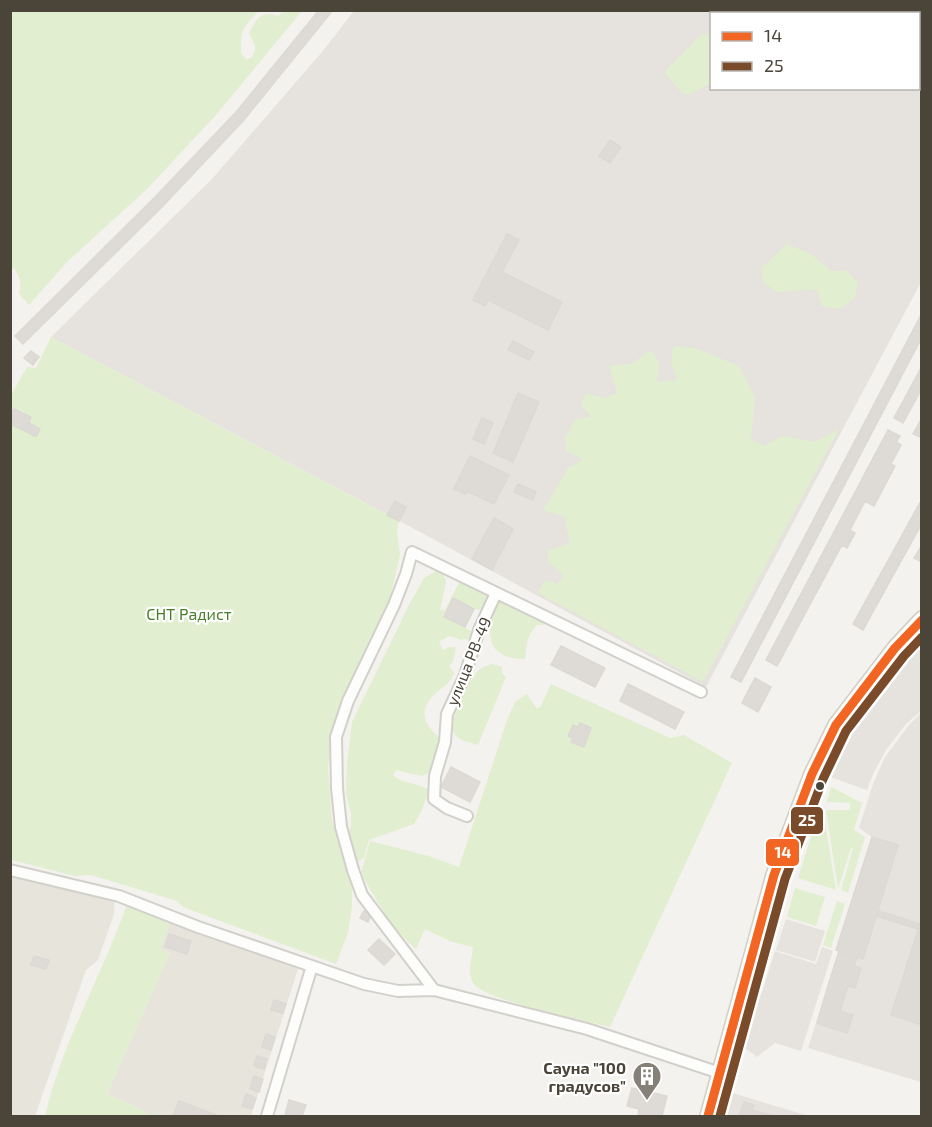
<svg xmlns="http://www.w3.org/2000/svg" width="932" height="1127" font-family="'Exo 2',sans-serif">
<style>
.residential{fill:#e7e4dc}
.industrial{fill:#e6e2de;fill-rule:evenodd}
.green{fill:#e1eecf}
.parking{fill:#e6e3df}
.building{fill:#dedbd6;stroke:#dcd9d4;stroke-width:1.5}
.lines{fill:none;stroke-linecap:round;stroke-linejoin:round}
.street-casing{stroke:#d2d0cb;stroke-width:14}
.secondary-casing{stroke:#d3cfc5;stroke-width:18}
.street{stroke:#fdfdfc;stroke-width:10}
.secondary{stroke:#f7f6f1;stroke-width:15}
.bus-1-casing{stroke:#fff;stroke-width:14}
.bus-2-casing{stroke:#fff;stroke-width:14}
.bus-1{stroke:#f26522;stroke-width:9}
.bus-2{stroke:#7a4b2a;stroke-width:9}
.bus-dot{fill:#4b4439;stroke:#fff;stroke-width:2}
.labels{text-anchor:middle;dominant-baseline:central;stroke-width:4.5;stroke-linejoin:round;paint-order:stroke}
.park-label{font-size:16px;fill:#4a7f2a;stroke:#fff}
.street-label{font-size:16px;fill:#4b4439;stroke:#fff}
.poi-label{font-size:16px;font-weight:bold;fill:#4b4439;stroke:#fff;text-anchor:end}
.line-badge{stroke:#fff;stroke-width:2}
.badge-label{font-size:16px;text-anchor:middle;font-weight:bold;fill:#fff}
</style>
<rect width="100%" height="100%" fill="#f4f2ee"/>
<!-- residential -->
<path class="residential" d="M11 868 115 893 114 914 98 960 86 970 35 1116H11Z
M171 921 298 969 251 1116H150L139 1108 107 1094 170 953 160 949Z"/>
<!-- industrial -->
<path class="industrial" d="M354 11H921V282L706 687 409 526 51 337 213 178 322 52ZM712 14H918V88H712Z
M921 713V1082L808 1048 839 951 863 958 898 845 872 837 859 828 873 784 885 757 909 725Z
M729 1092 809 1116H722Z"/>
<!-- green -->
<path class="green" d="M11 10 259 11C244 26 240 30 241 53L246 59 251 58C258 48 255 44 249 34 255 19 262 10 278 16L283 11H302L216 115 146 190 68 261 29 305 19 294C22 283 20 277 14 268L11 269Z
M702 34 711 36V83L688 95 680 91 664 72Z
M787 244 811 254 832 271H846L858 282 855 298 840 309 822 306 817 289 777 292 763 282 761 268Z
M51 337 399 521 397 531 400 555 389 603 332 738 328 768 332 820 352 887V906L348 933 336 964 183 907 177 901 91 875 75 876 11 860V395L27 367 36 368Z
M674 346 695 348 739 366 755 397 751 440 765 446 782 436 815 442 839 429 703 682 538 593 545 580 557 584 564 576 548 562V551L570 543 564 517 543 510 568 468 583 459 566 451 565 438 575 419 591 417 581 405 586 393 605 398 617 393 609 366 631 364 651 350 660 364 657 382 677 380 671 361Z
M436 571 443 574 446 582 440 610H445L461 579 492 594 483 610 474 609 453 598 444 616 475 633 469 639 461 640 449 636 439 642 443 650 449 647H456L453 662 449 666 454 673C448 688 440 687 431 698 417 714 428 730 442 739L431 772 422 776 396 770 393 775C404 785 418 782 429 790L422 810 414 824 369 840 364 858 359 861 353 856 347 837 351 826V814L346 794 347 762 352 722 410 603 424 578Z
M499 599 546 621 543 625H537C527 635 526 646 525 659 483 659 485 629 499 599Z
M492 664 502 667V673L506 677 478 745C469 742 458 741 454 733 448 722 468 682 476 673 481 667 486 666 492 664Z
M551 684 670 738 684 735 732 763 610 1027C585 1021 491 1001 476 986 465 975 472 960 473 947L452 942 425 929 416 949C392 929 376 900 361 873L370 841 429 856 459 867 507 720 515 702 527 694 537 709 541 706Z
M831 787 862 803 854 830 865 837 848 893 841 890 853 848H851L838 889 826 810H850V803L827 802Z
M819 811H823L836 890 798 878Z
M795 888 825 897 816 926 787 917Z
M837 901 845 904 831 948 823 945Z
M127 904 171 921 160 949 170 953 107 1094 139 1108 150 1116H45C62 1042 102 976 127 904Z"/>
<!-- parking -->
<path class="parking" d="M921 631V711L906 724 886 750 873 774 867 790 830 777 836 754 848 726 878 682 905 647Z
M786 919 825 931 815 962 776 950Z
M822 947 833 951 801 1051 775 1043 757 1057 741 1045 756 996 762 992 775 951 816 964Z"/>
<!-- building -->
<path class="building" d="M333 10 244 120 162 207 23 344 15 336 155 197 237 111 319 10Z
M610 140 621 147 610 163 599 156Z
M507 234 519 240 502 272 562 302 548 330 488 300 485 306 473 300Z
M922 313V337L741 682 731 677Z
M513 341 534 352 529 360 508 350Z
M31 351 39 357 33 365 24 358Z
M922 366V388L903 423 894 418Z
M518 393 539 402 513 462 493 453Z
M14 409 31 417 25 431 10 424V417Z
M482 418 493 423 484 444 473 439Z
M922 418V438L913 434Z
M29 423 40 429 36 437 25 431Z
M888 430 900 436 896 442 901 445 891 464 895 466 874 506 865 501 850 530 855 533 847 548 842 545 777 666 766 660Z
M470 456 509 475 494 504 467 491 465 494 454 489Z
M518 484 536 492 533 500 514 492Z
M922 499V523L863 630 853 624Z
M395 501 406 507 399 521 387 515Z
M494 518 513 529 492 570 472 559Z
M922 545V562L914 558Z
M453 598 474 609 465 627 444 617Z
M561 646 605 668 595 687 551 665Z
M755 678 771 687 758 712 742 703Z
M628 684 684 712 675 729 620 701Z
M580 723 591 728 584 747 571 742 573 738 568 736 573 725 578 727Z
M451 767 480 782 470 802 441 787Z
M872 837 898 845 863 959 836 950Z
M364 911 372 914 368 922 360 918Z
M878 911 920 924 918 929 876 916Z
M922 918V1025L891 1015Z
M169 934 191 941 187 954 165 947Z
M379 939 395 954 384 965 368 950Z
M839 951 857 957 854 966 861 968 855 988 848 986 845 995 827 989Z
M34 956 49 960 46 969 31 965Z
M827 989 845 995 840 1011 853 1015 847 1033 817 1023Z
M274 1000 286 1004 283 1013 271 1010Z
M266 1034 275 1037 271 1050 262 1047Z
M257 1056 267 1059 264 1069 254 1066Z
M254 1076 263 1079 259 1092 250 1089Z
M632 1088 667 1096 662 1116H638L639 1109 627 1106Z
M246 1094 256 1098 252 1109 242 1106Z
M289 1100 306 1105 302 1116 285 1115Z
M179 1101 219 1116H173Z
M744 1102 754 1105 752 1110 774 1116H739Z"/>
<g class="lines">
<!-- street casing -->
<g class="street-casing">
<path id="street" d="M467 816 447 808 434 799 435 776 445 742 447 714 465 675 479 630 496 593
M10 870 119 896 198 927 364 984 398 991 434 990 587 1029 720 1073
M434 990 362 895 353 870 341 827 337 788 336 737 348 701 394 605 406 574 412 552 701 692
M267 1116 312 966"/>
</g>
<!-- secondary casing -->
<g class="secondary-casing">
<path id="secondary" d="M708 1116 774 875 812 774 836 725 895 648 922 619"/>
</g>
<!-- street -->
<use href="#street" class="street"/>
<!-- secondary -->
<use href="#secondary" class="secondary"/>
<!-- bus-1 casing -->
<g class="bus-1-casing">
<path id="bus-1" d="M708 1116 774 875 812 774 836 725 895 648 922 620"/>
</g>
<!-- bus-2 casing -->
<g class="bus-2-casing">
<path id="bus-2" d="M720 1116 785 879 823 779 846 731 904 656 922 637"/>
</g>
<!-- bus-1 -->
<use href="#bus-1" class="bus-1"/>
<!-- bus-2 -->
<use href="#bus-2" class="bus-2"/>
</g>
<!-- icons -->
<defs>
<g id="building-pin" transform="scale(1.5)"><path d="M0 17L-7.5 6A9.5 9.5 0 1 1 7.5 6Z" fill="#868178" stroke="#fff"/><path d="M-4-6H4V6H1V3H-1V6H-4ZM-2.5-4.3h1.7v1.8h-1.7ZM.8-4.3h1.7v1.8H.8ZM-2.5-1h1.7V.8h-1.7ZM.8-1h1.7V.8H.8Z" fill="#fff"/></g>
</defs>
<g fill-rule="evenodd">
<use href="#building-pin" x="647" y="1076"/>
</g>
<!-- markers -->
<circle class="bus-dot" cx="820" cy="786" r="5"/>
<g class="labels">
<!-- park labels -->
<g class="park-label">
<text x="189" y="613">СНТ Радист</text>
</g>
<!-- street labels -->
<g class="street-label">
<text transform="translate(468 661) rotate(-68)">улица РВ-49</text>
</g>
<!-- poi labels -->
<g class="poi-label">
<text x="626" y="1067">Сауна "100<tspan x="626" dy="18">градусов"</tspan></text>
</g>
</g>
<g class="line-badge">
<rect x="790" y="806" width="34" height="29" rx="6" fill="#7a4b2a"/>
<rect x="765" y="838" width="35" height="29" rx="6" fill="#f26522"/>
</g>
<g class="badge-label">
<text x="807" y="826">25</text>
<text x="783" y="858">14</text>
</g>
<!-- border -->
<rect width="932" height="1127" fill="none" stroke="#4b4439" stroke-width="24"/>
<!-- legend -->
<rect x="710" y="12" width="210" height="78" fill="#ffffff" stroke="#b7b4b0" stroke-width="1.5"/>
<rect x="722" y="32" width="30" height="9" fill="#f26522" stroke="#b7b4b0" stroke-width="1.5"/>
<text x="764" y="42" font-size="18" fill="#4b4439">14</text>
<rect x="722" y="62" width="30" height="9" fill="#7a4b2a" stroke="#b7b4b0" stroke-width="1.5"/>
<text x="764" y="72" font-size="18" fill="#4b4439">25</text>
</svg>
